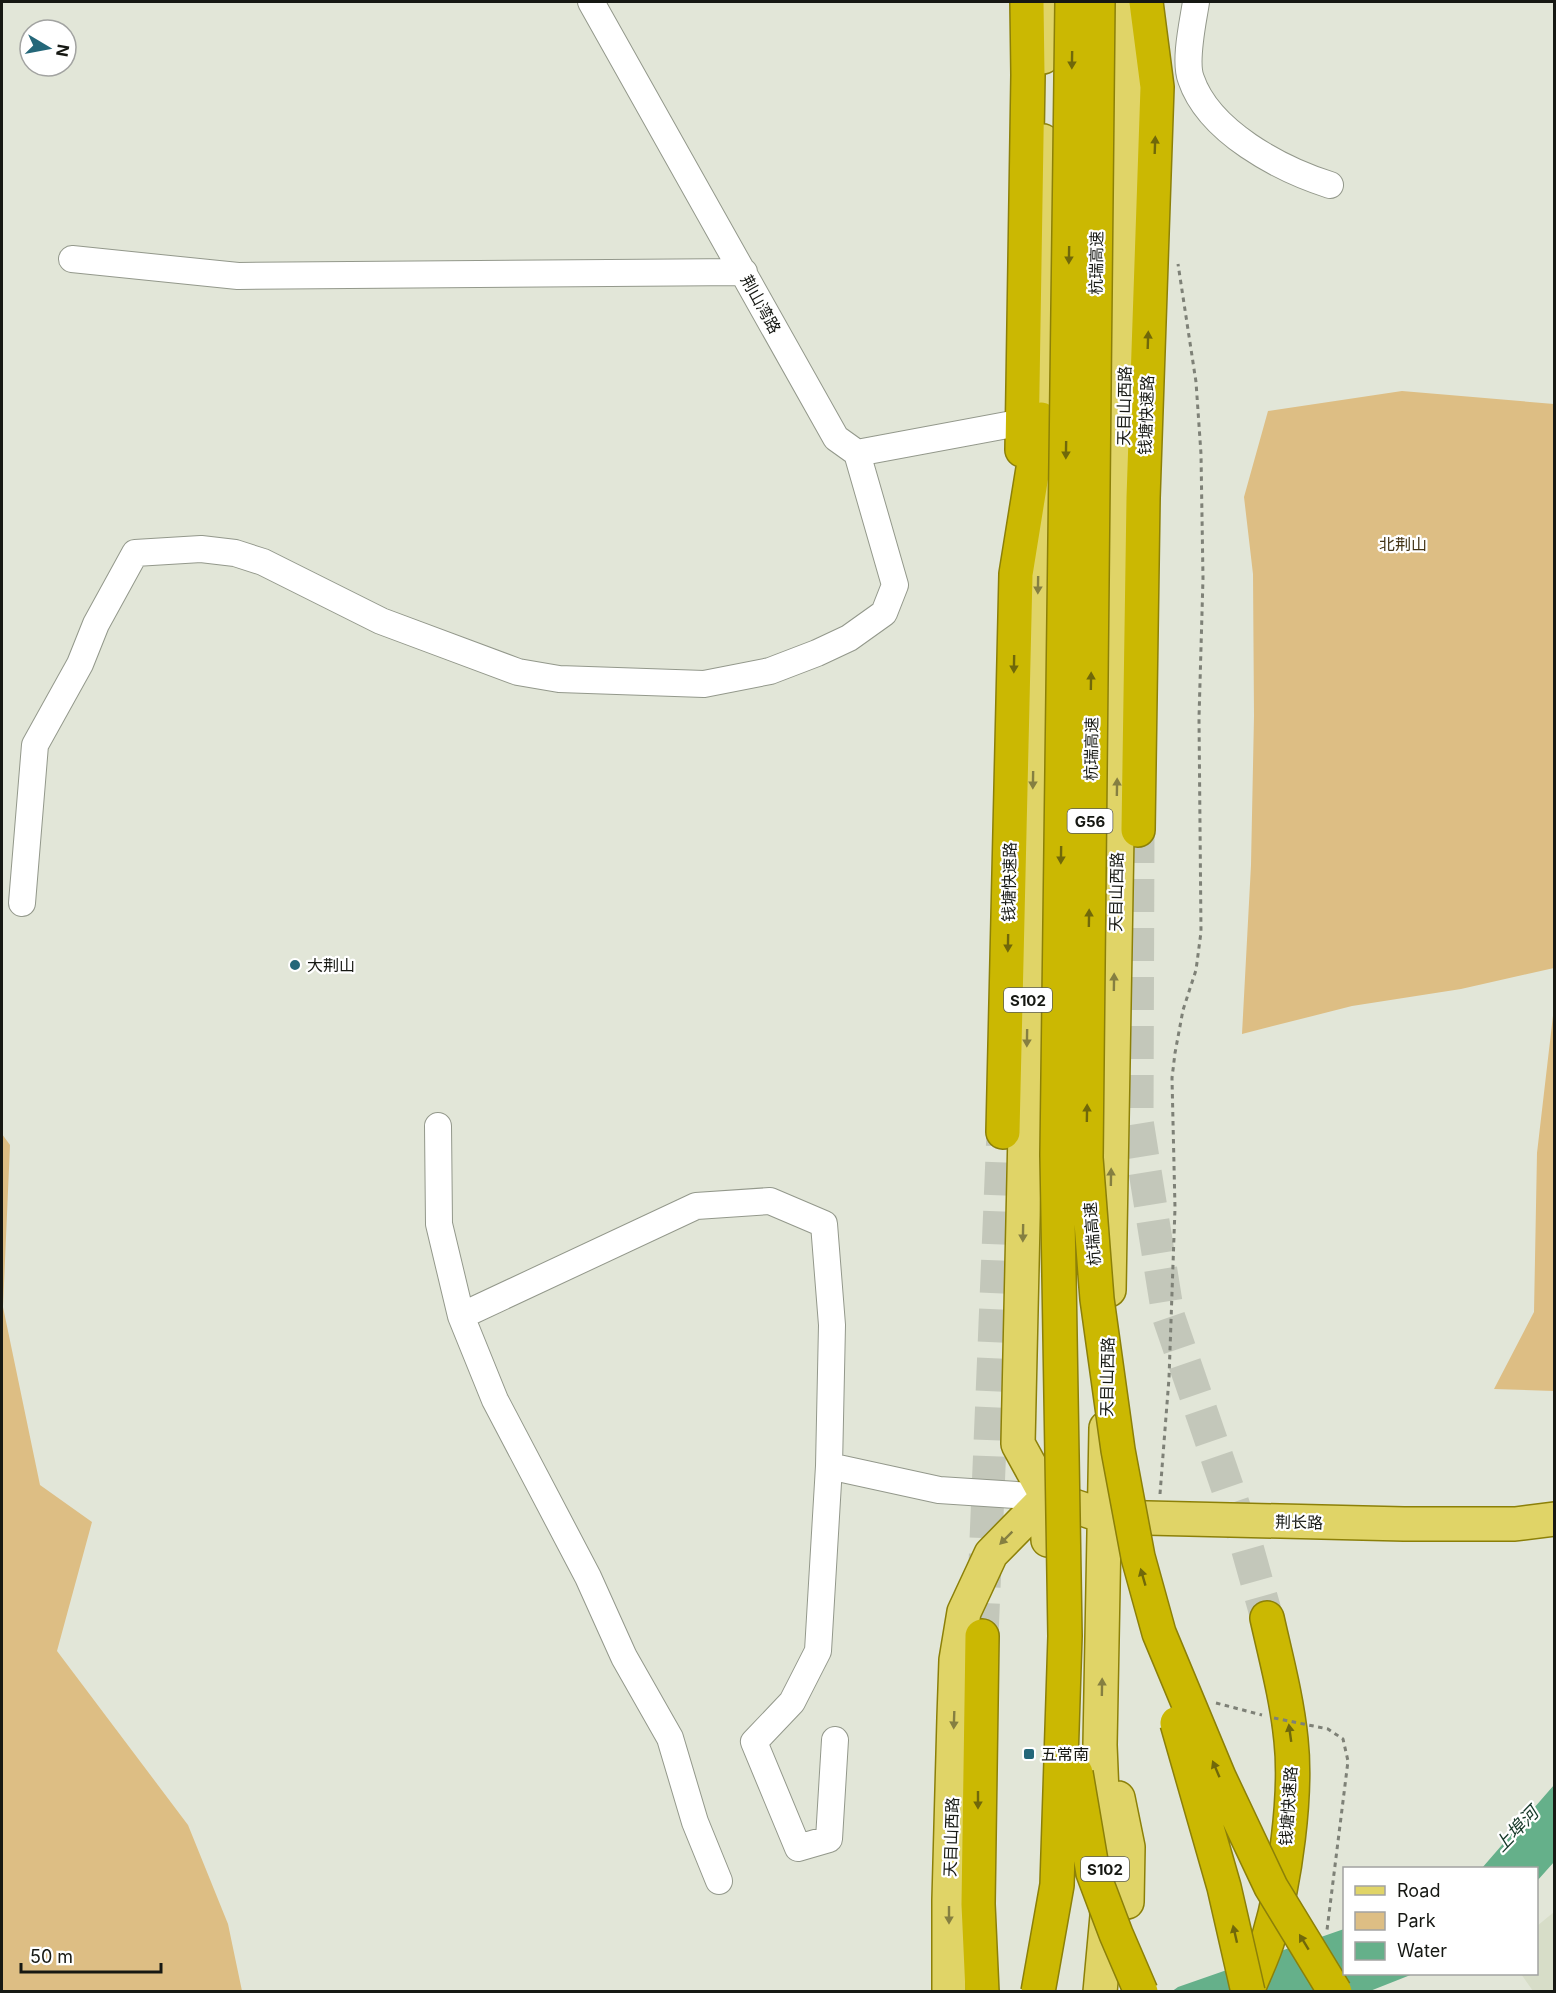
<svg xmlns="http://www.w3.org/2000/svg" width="1556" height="1993" font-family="Inter,'Noto Sans SC',sans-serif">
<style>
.built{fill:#d7ddc8}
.green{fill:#ddbe84}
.water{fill:#65b08a}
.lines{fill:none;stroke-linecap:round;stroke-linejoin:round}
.highway-tunnel{stroke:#c3c7ba;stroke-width:33;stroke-dasharray:33 16;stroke-linecap:butt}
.minor-casing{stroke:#93988b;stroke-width:28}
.major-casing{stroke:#8c8008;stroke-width:36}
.highway-casing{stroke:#8c8008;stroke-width:36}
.path{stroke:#7e8177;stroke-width:3;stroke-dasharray:4.5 4.5;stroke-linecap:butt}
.minor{stroke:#fff;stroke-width:26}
.major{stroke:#e0d467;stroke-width:33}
.highway{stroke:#cbb802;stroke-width:33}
.highway-bridge-casing{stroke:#8c8008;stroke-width:36;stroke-linecap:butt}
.path-bridge{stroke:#7e8177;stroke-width:3;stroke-dasharray:4.5 4.5;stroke-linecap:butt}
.highway-bridge{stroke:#cbb802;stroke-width:33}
.oneway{fill:#70680a}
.oneway2{fill:#857f41}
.poi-dot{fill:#246779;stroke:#fff;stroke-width:2}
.labels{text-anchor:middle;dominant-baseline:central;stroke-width:4.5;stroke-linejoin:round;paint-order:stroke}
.shield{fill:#fff;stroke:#5c5d5a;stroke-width:1.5}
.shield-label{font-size:15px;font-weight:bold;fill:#161813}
.street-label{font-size:16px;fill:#161813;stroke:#fff}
.park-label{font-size:16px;fill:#433416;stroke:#fff}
.poi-label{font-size:16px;fill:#161813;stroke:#fff;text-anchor:start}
.water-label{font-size:18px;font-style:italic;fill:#163828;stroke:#fff}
</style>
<rect width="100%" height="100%" fill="#e2e6d8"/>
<!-- built -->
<path class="built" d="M1554 1912V1991H1533L1521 1974H1536L1537 1926Z"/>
<!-- green -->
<path class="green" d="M1402 391 1554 404V968L1461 989 1352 1006 1242 1034 1251 865 1254 716 1253 574 1244 497 1268 411Z
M1554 1007V1391L1494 1389 1534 1312 1537 1153Z
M2 1134 10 1145 3 1307 40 1485 92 1522 57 1651 188 1825 228 1924 242 1991H2Z"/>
<!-- water -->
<path class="water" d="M1554 1785V1862L1537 1881 1536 1868H1482Z
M1344 1929V1974H1413L1370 1991 1171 1992 1178 1987Z"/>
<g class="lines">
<!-- highway-tunnel -->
<path class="highway-tunnel" d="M1138 830 1137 1121 1168 1315 1243 1533 1267 1618
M982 1636 1003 1132"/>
<!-- minor casing -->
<g class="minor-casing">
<path id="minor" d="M591 2 836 438 857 453 1023 422
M1196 2C1193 22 1184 61 1191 79 1209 132 1280 169 1330 185
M72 259 238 276 744 272
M22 903 35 745 80 664 96 624 135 553 201 549 235 553 263 562 381 621 518 672 559 679 704 684 770 671 817 653 849 638 884 613 895 585 857 453
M438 1126 439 1224 461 1316 696 1206 770 1201 824 1224 832 1325 829 1466 818 1651 792 1702 754 1742 798 1848 829 1839 835 1740
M461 1316 495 1400 588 1577 624 1657 670 1738 695 1822 719 1881
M829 1466 939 1490 1047 1497"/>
</g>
<!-- major casing -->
<g class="major-casing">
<path id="major" d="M1043 57 1044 2
M1043 141 1041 419 1018 1444 1047 1497 1048 1540
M1109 1290 1128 208 1127 2
M1118 1798 1128 1847 1127 1902
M949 1992V1900L954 1718 956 1660 964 1612 991 1554 1047 1497 1106 1517 1404 1524H1515L1554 1519
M1100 1992 1107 1916 1100 1745 1106 1428"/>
</g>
<!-- highway casing -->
<g class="highway-casing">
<path id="highway" d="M1022 450 1028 75 1027 2
M1138 830 1143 498 1157 87 1146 2
M1003 1132 1016 574 1041 419
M982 1992 978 1904 982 1636
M1247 1992C1254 1973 1264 1955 1269 1936 1285 1882 1297 1795 1291 1740 1287 1699 1276 1658 1267 1618"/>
</g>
<!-- path -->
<path class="path" d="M1160 1494 1169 1378 1175 1208 1172 1078 1175 1053 1183 1010 1196 970 1201 932 1199 718 1203 578 1201 454 1196 382 1178 264
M1216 1703 1262 1715"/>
<!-- minor -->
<use href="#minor" class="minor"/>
<!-- major -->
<use href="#major" class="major"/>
<!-- highway -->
<use href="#highway" class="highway"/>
<!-- highway-bridge casing -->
<g class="highway-bridge-casing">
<path id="highway-bridge" d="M1098 2 1086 1158 1097 1299 1118 1450 1138 1557 1159 1633 1219 1777 1271 1887 1335 1992
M1177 1723 1224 1887 1248 1992
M1076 1773 1093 1873 1116 1934 1141 1992
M1038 1992 1057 1885 1065 1636 1057 1155 1072 2"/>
</g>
<!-- path-bridge -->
<path class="path-bridge" d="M1274 1718 1328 1729 1343 1739 1348 1761 1327 1930"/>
<!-- highway-bridge -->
<use href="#highway-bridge" class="highway-bridge"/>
</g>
<!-- one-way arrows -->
<defs><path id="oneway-solid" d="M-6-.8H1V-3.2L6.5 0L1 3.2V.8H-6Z" transform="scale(1.5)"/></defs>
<g class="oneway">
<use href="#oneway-solid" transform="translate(1072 60) rotate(91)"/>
<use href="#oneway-solid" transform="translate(1155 145) rotate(-88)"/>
<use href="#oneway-solid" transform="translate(1069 255) rotate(91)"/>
<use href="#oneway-solid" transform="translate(1148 340) rotate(-88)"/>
<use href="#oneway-solid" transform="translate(1066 450) rotate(91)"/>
<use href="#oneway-solid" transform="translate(1014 664) rotate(91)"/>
<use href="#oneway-solid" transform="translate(1091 681) rotate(-89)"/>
<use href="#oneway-solid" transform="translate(1061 855) rotate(91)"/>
<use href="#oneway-solid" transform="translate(1089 918) rotate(-89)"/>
<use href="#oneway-solid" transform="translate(1008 943) rotate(91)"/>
<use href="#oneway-solid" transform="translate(1087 1113) rotate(-89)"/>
<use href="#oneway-solid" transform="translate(1143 1577) rotate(-106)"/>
<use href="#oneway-solid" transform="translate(1290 1733) rotate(-98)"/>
<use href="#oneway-solid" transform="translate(1216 1769) rotate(-113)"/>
<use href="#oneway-solid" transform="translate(978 1800) rotate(90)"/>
<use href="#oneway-solid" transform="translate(1235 1934) rotate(-103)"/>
<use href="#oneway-solid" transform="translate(1304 1942) rotate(-121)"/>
</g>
<g class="oneway2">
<use href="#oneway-solid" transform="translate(1038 585) rotate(91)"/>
<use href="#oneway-solid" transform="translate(1033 780) rotate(91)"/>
<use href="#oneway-solid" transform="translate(1117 787) rotate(-89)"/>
<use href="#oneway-solid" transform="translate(1114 982) rotate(-89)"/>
<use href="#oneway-solid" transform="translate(1027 1038) rotate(91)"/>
<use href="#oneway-solid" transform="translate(1111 1177) rotate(-89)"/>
<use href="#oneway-solid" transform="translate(1023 1233) rotate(91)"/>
<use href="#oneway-solid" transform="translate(1006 1538) rotate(135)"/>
<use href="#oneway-solid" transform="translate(1102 1687) rotate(-89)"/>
<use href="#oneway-solid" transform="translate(954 1720) rotate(92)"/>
<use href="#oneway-solid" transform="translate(949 1915) rotate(90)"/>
</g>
<!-- markers -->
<g class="poi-dot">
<circle cx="295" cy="965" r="6"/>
<rect x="1023" y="1748" width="12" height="12" rx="3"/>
</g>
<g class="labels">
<!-- shield labels -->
<g class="shield">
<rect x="1067.5" y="809" width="45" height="24" rx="4.5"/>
<rect x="1004" y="988" width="48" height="24" rx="4.5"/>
<rect x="1081" y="1857" width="48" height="24" rx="4.5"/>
</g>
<g class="shield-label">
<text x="1090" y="821">G56</text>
<text x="1028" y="1000">S102</text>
<text x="1105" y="1869">S102</text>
</g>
<!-- street labels -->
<g class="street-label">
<text transform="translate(1096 263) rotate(-89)">杭瑞高速</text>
<text transform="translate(761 304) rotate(61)">荆山湾路</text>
<text transform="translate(1124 406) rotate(-89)">天目山西路</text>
<text transform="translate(1146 415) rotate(-88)">钱塘快速路</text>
<text transform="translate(1091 749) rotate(-89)">杭瑞高速</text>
<text transform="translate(1009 882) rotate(-89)">钱塘快速路</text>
<text transform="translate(1116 892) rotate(-89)">天目山西路</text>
<text transform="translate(1092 1234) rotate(-94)">杭瑞高速</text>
<text transform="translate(1107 1377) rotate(-89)">天目山西路</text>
<text transform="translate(1299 1522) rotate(1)">荆长路</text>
<text transform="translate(1288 1806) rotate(-86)">钱塘快速路</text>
<text transform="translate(951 1837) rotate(-88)">天目山西路</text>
</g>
<!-- park labels -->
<g class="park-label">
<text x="1403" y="544">北荆山</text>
</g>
<!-- poi labels -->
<g class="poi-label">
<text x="307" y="965">大荆山</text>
<text x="1041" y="1754">五常南</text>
</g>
<!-- water labels -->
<g class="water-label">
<text transform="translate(1516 1829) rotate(-46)">上埠河</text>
</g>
</g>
<!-- border -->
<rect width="1556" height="1993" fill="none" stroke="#161813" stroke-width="6"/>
<!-- legend -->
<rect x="1343" y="1867" width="195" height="108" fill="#ffffff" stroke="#a2a3a1" stroke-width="1.5"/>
<rect x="1355" y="1886" width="30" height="9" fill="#e0d467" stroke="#a2a3a1" stroke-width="1.5"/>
<text x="1397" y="1897" font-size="18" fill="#161813">Road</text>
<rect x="1355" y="1912" width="30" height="18" fill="#ddbe84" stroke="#a2a3a1" stroke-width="1.5"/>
<text x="1397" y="1927" font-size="18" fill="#161813">Park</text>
<rect x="1355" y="1942" width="30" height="18" fill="#65b08a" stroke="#a2a3a1" stroke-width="1.5"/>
<text x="1397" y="1957" font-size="18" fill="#161813">Water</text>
<!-- north arrow -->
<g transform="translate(48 48) rotate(100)"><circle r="28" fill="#ffffff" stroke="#a2a3a1" stroke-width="1.5"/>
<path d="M0-4.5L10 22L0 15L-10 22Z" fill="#246779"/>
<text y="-9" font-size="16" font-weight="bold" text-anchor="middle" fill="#161813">N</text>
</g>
<!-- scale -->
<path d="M21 1963v9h140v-9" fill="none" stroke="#161813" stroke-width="3"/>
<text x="30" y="1963" font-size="18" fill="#161813" stroke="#ffffff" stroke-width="4.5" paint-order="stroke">50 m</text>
</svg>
